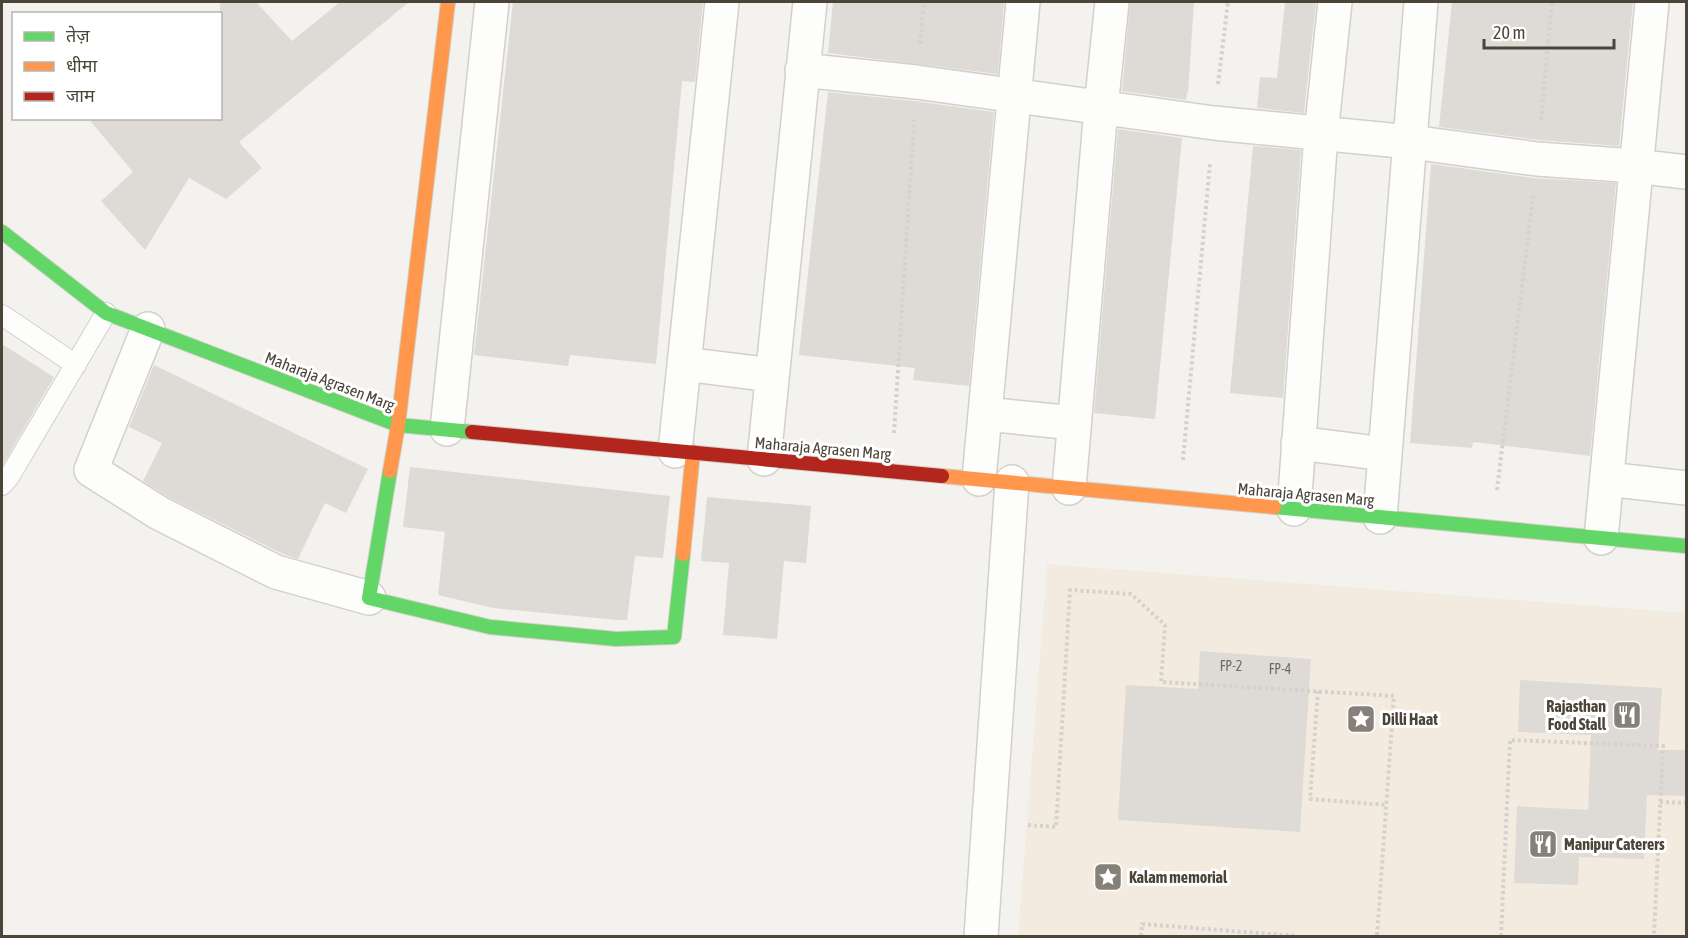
<svg xmlns="http://www.w3.org/2000/svg" width="1688" height="938" font-family="'Asap Condensed','Noto Sans Devanagari',sans-serif">
<style>
.commercial{fill:#f3ebdf}
.building{fill:#dedbd6}
.lines{fill:none;stroke-linecap:round;stroke-linejoin:round}
.lane-casing{stroke:#d2d0cb;stroke-width:22}
.street-casing{stroke:#d2d0cb;stroke-width:36}
.fast-casing{stroke:#d3cfc5;stroke-width:16}
.slow-casing{stroke:#d3cfc5;stroke-width:16}
.jam-casing{stroke:#d3cfc5;stroke-width:16}
.path{stroke:#d3d2cc;stroke-width:4;stroke-dasharray:3 3;stroke-linecap:butt}
.lane{stroke:#fdfdfc;stroke-width:20}
.street{stroke:#fdfdfc;stroke-width:33}
.fast{stroke:#63d668;stroke-width:14}
.slow{stroke:#ff974d;stroke-width:14}
.jam{stroke:#b3261e;stroke-width:14}
.labels{text-anchor:middle;dominant-baseline:central;stroke-width:6;stroke-linejoin:round;paint-order:stroke}
.number-label{font-size:14px;fill:#706a61}
.street-label{font-size:16px;fill:#4b4439;stroke:#fff}
.poi-label{font-size:16px;font-weight:bold;fill:#4b4439;stroke:#fff;text-anchor:start}
</style>
<rect width="100%" height="100%" fill="#f4f2ee"/>
<!-- commercial -->
<path class="commercial" d="M1047 564 1686 613V936H1018Z"/>
<!-- building -->
<path class="building" d="M220 2H256L292 41 340 2H409L239 142 262 168 226 199 189 178 145 250 101 201 133 172 88 118H220Z
M513 2H703L695 82 682 81 656 364 570 355 568 366 474 355Z
M833 2H1004L998 74 828 53Z
M1130 2H1194L1188 93H1187L1186 100 1122 91Z
M1285 2H1316L1304 113 1257 108 1260 77 1277 78Z
M1452 2H1633L1619 146 1539 140 1439 127Z
M828 92 914 101 994 112 969 386 913 380 915 368 799 355Z
M1118 129 1182 138 1155 419 1094 413Z
M1253 146 1301 150 1283 398 1230 393Z
M1431 164 1534 178 1616 183 1590 456 1473 442 1472 448 1410 443Z
M2 344 54 377 2 466Z
M154 365 368 469 346 513 325 503 298 559 283 554 168 497 143 481 162 443 129 427Z
M410 467 670 496 663 558 635 556 627 620H617L493 608 438 595 445 532 403 527Z
M707 497 811 506 806 563 784 561 777 639 723 635 729 563 701 561Z
M1200 651 1311 659 1300 832 1118 820 1126 685 1198 689Z
M1520 680 1662 688 1658 750H1686V796L1647 795 1644 859 1579 857 1578 885 1514 883 1517 806 1588 810 1591 735 1518 732Z"/>
<g class="lines">
<!-- lane casing -->
<g class="lane-casing">
<path id="lane" d="M2 315 76 365
M2 485 9 477 106 313"/>
</g>
<!-- street casing -->
<g class="street-casing">
<path id="street" d="M802 70 916 82 1214 123 1411 142 1537 159 1635 166 1686 172
M148 329 91 470 159 513 276 572 369 598
M684 364 772 375
M986 414 1074 423
M447 429 492 2
M1298 443 1385 454
M675 451 722 2
M764 459 810 2
M979 479 1023 2
M1607 479 1686 488
M1069 488 1101 108 1112 2
M1294 509 1321 134 1335 2
M1380 517 1421 2
M1601 538 1652 2
M981 936 1012 482"/>
</g>
<!-- fast casing -->
<g class="fast-casing">
<path id="fast" d="M2 232 106 313 398 425 472 432
M390 471 369 598 490 627 616 639 674 637 683 554
M1274 507 1686 546"/>
</g>
<!-- slow casing -->
<g class="slow-casing">
<path id="slow" d="M390 471 398 425 448 2
M942 476 1274 507
M683 554 693 452"/>
</g>
<!-- jam casing -->
<g class="jam-casing">
<path id="jam" d="M472 432 942 476"/>
</g>
<!-- path -->
<path class="path" d="M920 44 924 2
M1218 84 1228 2
M1541 120 1552 2
M894 433 914 120
M1183 460 1210 163
M1497 490 1533 196
M1318 691 1310 799 1387 805
M1660 802 1686 803
M1028 825 1056 827 1070 590 1131 594 1165 625 1161 682 1394 696 1377 936
M1141 936 1142 924 1297 936
M1501 936 1510 740 1663 746 1654 936"/>
<!-- lane -->
<use href="#lane" class="lane"/>
<!-- street -->
<use href="#street" class="street"/>
<!-- fast -->
<use href="#fast" class="fast"/>
<!-- slow -->
<use href="#slow" class="slow"/>
<!-- jam -->
<use href="#jam" class="jam"/>
</g>
<!-- icons -->
<defs>
<g id="restaurant-square" transform="scale(1.5)"><rect x="-9" y="-9" width="18" height="18" rx="4" fill="#868178" stroke="#fff"/><path d="M-5-6h1v4h1v-4h1v4h1v-4h1v5L-1.5 .5V6h-2V.5L-5-1ZM5-6V6H3V1.5H1.5Q1.5-4 5-6Z" fill="#fff"/></g>
<g id="sight-square" transform="scale(1.5)"><rect x="-9" y="-9" width="18" height="18" rx="4" fill="#868178" stroke="#fff"/><path d="M0-6L1.8-2.2L6-1.7L2.9 1.2L3.7 5.4L0 3.3L-3.7 5.4L-2.9 1.2L-6-1.7L-1.8-2.2Z" fill="#fff"/></g>
</defs>
<g fill-rule="evenodd">
<use href="#restaurant-square" x="1627" y="715"/>
<use href="#sight-square" x="1361" y="719"/>
<use href="#restaurant-square" x="1543" y="844"/>
<use href="#sight-square" x="1108" y="877"/>
</g>
<g class="labels">
<!-- number labels -->
<g class="number-label">
<text x="1231" y="666">FP-2</text>
<text x="1280" y="669">FP-4</text>
</g>
<!-- street labels -->
<g class="street-label">
<text transform="translate(330 381) rotate(21)">Maharaja Agrasen Marg</text>
<text transform="translate(823 448) rotate(5)">Maharaja Agrasen Marg</text>
<text transform="translate(1306 494) rotate(5)">Maharaja Agrasen Marg</text>
</g>
<!-- poi labels -->
<g class="poi-label">
<text x="1606" y="706" text-anchor="end">Rajasthan<tspan x="1606" dy="18">Food Stall</tspan></text>
<text x="1382" y="719">Dilli Haat</text>
<text x="1564" y="844">Manipur Caterers</text>
<text x="1129" y="877">Kalam memorial</text>
</g>
</g>
<!-- border -->
<rect width="1688" height="938" fill="none" stroke="#4b4439" stroke-width="6"/>
<!-- legend -->
<rect x="12" y="12" width="210" height="108" fill="#ffffff" stroke="#b7b4b0" stroke-width="1.5"/>
<rect x="24" y="32" width="30" height="9" fill="#63d668" stroke="#b7b4b0" stroke-width="1.5"/>
<text x="66" y="42" font-size="18" fill="#4b4439">तेज़</text>
<rect x="24" y="62" width="30" height="9" fill="#ff974d" stroke="#b7b4b0" stroke-width="1.5"/>
<text x="66" y="72" font-size="18" fill="#4b4439">धीमा</text>
<rect x="24" y="92" width="30" height="9" fill="#b3261e" stroke="#b7b4b0" stroke-width="1.5"/>
<text x="66" y="102" font-size="18" fill="#4b4439">जाम</text>
<!-- scale -->
<path d="M1484 39v9h130v-9" fill="none" stroke="#4b4439" stroke-width="3"/>
<text x="1493" y="39" font-size="18" fill="#4b4439" stroke="#ffffff" stroke-width="4.5" paint-order="stroke">20 m</text>
</svg>
